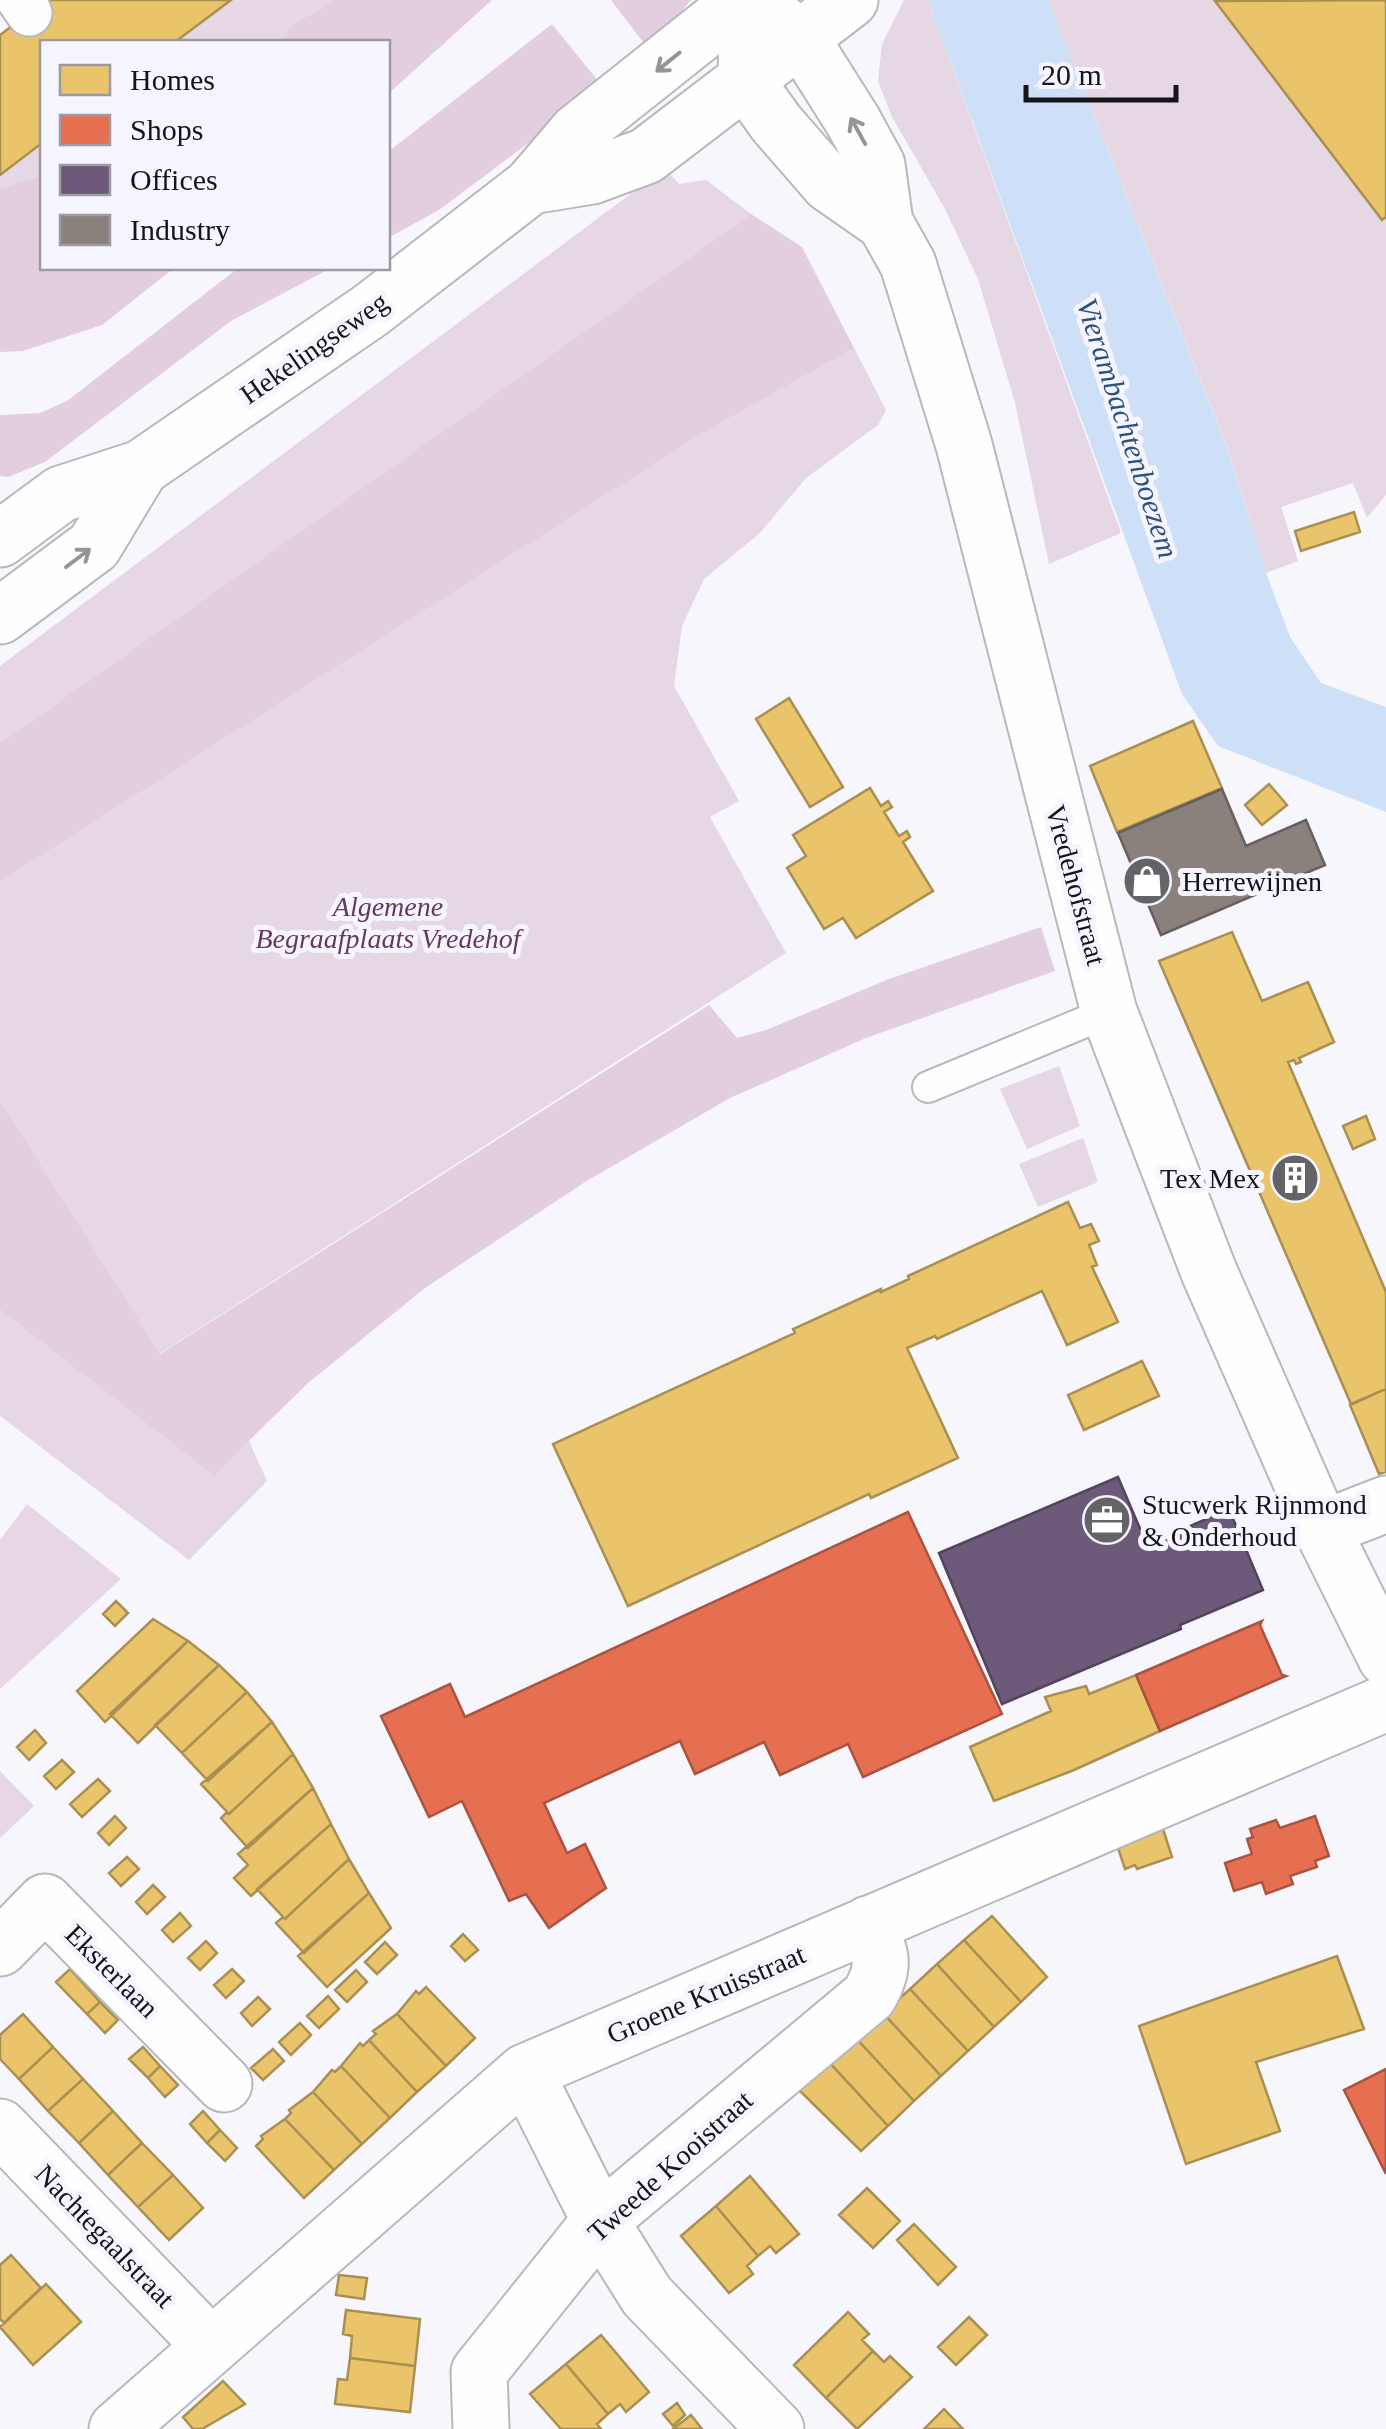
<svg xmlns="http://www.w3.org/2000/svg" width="1386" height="2429" font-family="Georgia,serif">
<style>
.green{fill:#e5d7e3}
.forest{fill:#e2cedf}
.water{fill:#cee0f8}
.homes{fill:#e9c46a;stroke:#a98f51;stroke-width:2.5}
.shops{fill:#e76f51;stroke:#a85440;stroke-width:2.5}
.offices{fill:#6d597a;stroke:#53445d;stroke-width:2.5}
.industry{fill:#8a817c;stroke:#67605e;stroke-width:2.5}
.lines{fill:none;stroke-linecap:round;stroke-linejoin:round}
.service-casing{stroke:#b8b7bc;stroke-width:34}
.pedestrian-casing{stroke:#b8b7bc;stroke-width:49}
.minor-casing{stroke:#b8b7bc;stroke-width:59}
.tertiary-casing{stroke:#b8b7bc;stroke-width:59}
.service{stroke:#fefeff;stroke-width:30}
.pedestrian{stroke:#fefeff;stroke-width:45}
.minor{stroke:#fefeff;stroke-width:55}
.tertiary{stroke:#fefeff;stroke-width:55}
.oneway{stroke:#959597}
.labels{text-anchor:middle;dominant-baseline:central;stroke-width:10;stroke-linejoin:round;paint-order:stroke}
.street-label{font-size:28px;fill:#151418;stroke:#f6f4fe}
.poi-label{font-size:28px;fill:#151418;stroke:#f6f4fe;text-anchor:start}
.park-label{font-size:28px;font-style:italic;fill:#67395c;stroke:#f6f4fe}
.water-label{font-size:30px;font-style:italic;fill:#2b527c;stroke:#f6f4fe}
</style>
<rect width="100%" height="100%" fill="#f7f6fc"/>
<!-- green -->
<path class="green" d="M231 0H334L294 24 277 42H175Z
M904 0H928L1121 533 1049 564 1015 403 978 279 945 209 892 117 878 81 882 44Z
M1048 0H1386V495L1367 518 1353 483 1281 507 1298 561 1266 573 1229 451Z
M42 143V176L0 188V175Z
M665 168 679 184 706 180 751 214 0 743V666Z
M854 348 886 410 878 425 806 478 759 534 704 579 682 626 674 686 739 801 710 817 786 953 159 1354 0 1100V882L700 435Z
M1059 1066 1080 1126 1027 1149 1000 1089Z
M1083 1138 1098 1182 1038 1207 1019 1164Z
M0 1310 214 1474 249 1441 267 1481 189 1560 0 1416Z
M27 1504 121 1579 0 1689V1540Z
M0 1771 34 1806 0 1838Z"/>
<!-- forest -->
<path class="forest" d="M334 0H492L388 94V42H277L294 24Z
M611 0H691L649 50Z
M552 24 603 87 439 210 388 238V152Z
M42 176V268H174L102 325 23 351 0 352V188Z
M751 214 802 247 854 348 700 435 0 882V743Z
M238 268H331L231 321 45 462 8 477 0 476V415L40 413 67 401Z
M1041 927 1055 971 866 1038 730 1098 585 1182 425 1288 308 1383 214 1475 0 1310V1100L160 1354 709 1005 737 1038 766 1030 889 979Z"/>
<!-- water -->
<path class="water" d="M928 0H1048L1229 452 1266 573 1290 637 1321 683 1386 707V812L1218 746 1182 694Z"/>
<!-- homes -->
<path class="homes" d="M46 0H231L175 42H42V143L0 175V35Z
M1386 0V217L1382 220 1215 1Z
M1354 512 1360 532 1301 551 1295 531Z
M789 698 843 787 810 807 756 719Z
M1193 721 1222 788 1117 832 1090 766Z
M1269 784 1287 805 1262 825 1245 805Z
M870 788 881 806 888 801 892 807 884 812 899 836 907 831 910 837 903 842 933 891 856 938 843 918 824 929 787 868 806 856 793 835Z
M1232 932 1262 1001 1308 982 1334 1042 1299 1058 1301 1062 1296 1064 1294 1060 1288 1062 1386 1292V1389L1351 1404 1159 961Z
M1366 1116 1375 1139 1353 1149 1343 1126Z
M1068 1202 1080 1228 1091 1224 1099 1241 1089 1245 1097 1265 1092 1267 1118 1322 1067 1345 1042 1291 937 1339 935 1336 907 1348 958 1458 871 1498 869 1494 628 1606 553 1444 795 1333 793 1329 881 1289V1292L909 1279 908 1276Z
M1142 1361 1159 1396 1084 1430 1068 1395Z
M1386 1389V1472L1379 1474 1350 1405Z
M116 1601 128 1613 115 1626 103 1614Z
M153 1619 188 1641 105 1722 77 1691Z
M188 1641 219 1665 138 1743 110 1714Z
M219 1665 247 1692 182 1753 155 1725Z
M1136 1675 1160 1731 1074 1770 994 1801 970 1747 1051 1711 1045 1697 1086 1686 1089 1694Z
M247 1692 272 1722 208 1781 182 1753Z
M272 1722 293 1754 229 1814 201 1784Z
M35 1730 46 1743 29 1760 17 1747Z
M293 1754 313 1788 248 1848 221 1818 227 1812 229 1814Z
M62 1760 74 1772 56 1789 44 1776Z
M98 1779 110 1791 82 1817 70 1804Z
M313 1788 331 1824 251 1896 234 1878 248 1865 238 1854Z
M115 1816 126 1828 109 1845 98 1833Z
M331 1824 349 1859 285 1919 257 1889Z
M1163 1829 1172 1857 1137 1869 1135 1865 1125 1869 1118 1848Z
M127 1857 139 1869 121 1886 109 1873Z
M349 1859 369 1893 304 1953 276 1923 283 1917 285 1919Z
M153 1885 165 1897 147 1914 136 1902Z
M369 1893 391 1928 327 1987 298 1956Z
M180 1913 191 1926 173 1942 162 1930Z
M992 1916 1047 1977 1021 2002 964 1940Z
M463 1934 478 1950 465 1961 451 1946Z
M964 1940 1021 2002 994 2027 937 1964Z
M206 1941 217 1953 200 1970 188 1958Z
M385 1942 397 1955 377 1974 365 1962Z
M1337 1956 1364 2029 1256 2062 1280 2131 1186 2164 1139 2026Z
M937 1964 994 2027 968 2051 910 1989Z
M70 1969 100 2002 87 2014 56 1982Z
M232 1969 244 1981 226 1998 214 1985Z
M356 1970 367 1982 347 2002 335 1990Z
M426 1987 475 2038 446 2066 397 2014 416 1991 419 1994Z
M910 1989 968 2051 941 2076 883 2013Z
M328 1996 339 2009 319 2028 307 2016Z
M258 1997 270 2009 252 2026 241 2013Z
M100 2002 118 2020 105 2033 87 2014Z
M883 2013 941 2076 914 2101 856 2038Z
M23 2014 53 2047 19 2079 0 2059V2035Z
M397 2014 446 2066 417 2092 369 2040 376 2034 373 2031Z
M300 2023 311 2035 291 2055 279 2042Z
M856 2038 914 2101 888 2126 829 2062Z
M369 2040 417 2092 390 2118 341 2066 360 2043 363 2046Z
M53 2047 83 2079 48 2111 19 2079Z
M143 2047 160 2066 148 2078 129 2059Z
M273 2049 284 2061 263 2080 251 2068Z
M829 2062 888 2126 861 2151 798 2089Z
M160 2066 178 2085 165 2097 148 2078Z
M341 2066 390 2118 362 2144 313 2092 332 2070 335 2072Z
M83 2079 113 2111 79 2143 48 2111Z
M313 2092 362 2144 334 2170 285 2119 291 2113 289 2110Z
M113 2111 142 2143 108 2175 79 2143Z
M203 2111 220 2130 207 2143 190 2124Z
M285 2119 334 2170 304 2198 256 2146 263 2139 261 2136Z
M220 2130 237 2148 225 2161 207 2143Z
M142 2143 173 2175 138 2207 108 2175Z
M173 2175 203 2208 169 2240 138 2207Z
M750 2176 799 2234 776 2253 770 2246 758 2256 716 2206Z
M867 2188 900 2221 873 2248 839 2215Z
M716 2206 758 2256 747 2266 753 2274 729 2293 681 2236Z
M914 2224 956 2267 938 2285 897 2240Z
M11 2255 41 2288 4 2323 0 2319V2265Z
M339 2275 367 2278 364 2299 336 2295Z
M46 2284 81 2322 33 2365 0 2327Z
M346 2310 420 2319 415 2366 350 2358 352 2336 343 2334Z
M848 2312 869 2334 862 2340 873 2351 826 2398 794 2365Z
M969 2317 987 2335 956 2365 938 2347Z
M601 2335 649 2392 626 2412 620 2404 608 2414 566 2364Z
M873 2351 884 2362 890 2356 912 2377 857 2429 826 2398Z
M350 2358 415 2366 410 2412 335 2404 338 2379 347 2380Z
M566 2364 608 2414 597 2424 601 2429H561L530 2394Z
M223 2381 245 2404 202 2429H193L183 2417Z
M677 2403 685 2415 673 2426 663 2414Z
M944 2409 963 2429H924Z
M691 2415 702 2429H673Z"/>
<!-- shops -->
<path class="shops" d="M908 1512 1002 1714 863 1777 848 1744 780 1775 764 1742 695 1774 680 1741 544 1803 567 1853 585 1844 606 1888 549 1928 526 1894 509 1901 462 1801 429 1817 381 1716 450 1684 465 1717Z
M1262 1621 1260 1625 1282 1675 1286 1676 1160 1731 1136 1675Z
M1315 1816 1329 1856 1315 1861 1317 1867 1290 1876 1293 1884 1266 1894 1262 1882 1234 1891 1225 1863 1252 1854 1247 1839 1253 1837 1250 1829 1276 1820 1280 1828Z
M1386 2069V2174L1344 2090Z"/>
<!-- offices -->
<path class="offices" d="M1118 1477 1147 1545 1229 1509 1263 1590 1180 1625 1181 1629 1002 1704 939 1553Z"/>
<!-- industry -->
<path class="industry" d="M1222 789 1246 846 1306 820 1325 865 1161 935 1118 833Z"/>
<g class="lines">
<!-- service casing -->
<g class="service-casing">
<path id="service" d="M928 1087 1109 1012"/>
</g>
<!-- pedestrian casing -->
<g class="pedestrian-casing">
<path id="pedestrian" d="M20 0 29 13"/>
</g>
<!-- minor casing -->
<g class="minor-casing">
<path id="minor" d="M751 0 800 37 853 121 877 165 885 223 908 264 964 445 1109 1012 1209 1272 1322 1529 1386 1658
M747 34 746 81 776 123 829 184 885 223
M1322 1529 1386 1504
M0 1948 45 1902 224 2084
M525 2072 600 2221 647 2296 776 2429
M0 2127 210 2345
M117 2429 525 2072 1386 1703
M481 2429 479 2372 600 2221 869 1996C887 1965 881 1955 868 1924"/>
</g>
<!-- tertiary casing -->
<g class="tertiary-casing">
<path id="tertiary" d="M531 186 592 176 646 156 850 0
M0 539 61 494 141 468 371 310 531 186 577 132 743 0
M0 616 94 546 141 468"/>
</g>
<!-- service -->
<use href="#service" class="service"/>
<!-- pedestrian -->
<use href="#pedestrian" class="pedestrian"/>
<!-- minor -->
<use href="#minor" class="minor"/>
<!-- tertiary -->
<use href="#tertiary" class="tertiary"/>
</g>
<!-- one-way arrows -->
<defs><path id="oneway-shaft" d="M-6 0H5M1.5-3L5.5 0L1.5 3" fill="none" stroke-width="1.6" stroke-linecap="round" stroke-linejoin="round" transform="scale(2.5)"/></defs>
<g class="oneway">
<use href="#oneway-shaft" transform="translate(668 62) rotate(141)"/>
<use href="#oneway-shaft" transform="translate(858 131) rotate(-119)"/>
<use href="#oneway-shaft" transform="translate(78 558) rotate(-37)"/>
</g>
<!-- icons -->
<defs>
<g id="shop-disc" transform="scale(2.5)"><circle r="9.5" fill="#646368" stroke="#f6f4fe"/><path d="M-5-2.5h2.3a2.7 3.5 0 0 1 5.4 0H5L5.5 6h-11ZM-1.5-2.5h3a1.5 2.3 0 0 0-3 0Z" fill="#fff"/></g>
<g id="building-disc" transform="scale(2.5)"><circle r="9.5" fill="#646368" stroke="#f6f4fe"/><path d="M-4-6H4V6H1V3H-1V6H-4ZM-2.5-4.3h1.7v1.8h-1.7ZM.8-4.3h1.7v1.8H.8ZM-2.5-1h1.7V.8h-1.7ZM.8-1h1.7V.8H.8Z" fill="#fff"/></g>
<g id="office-disc" transform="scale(2.5)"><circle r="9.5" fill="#646368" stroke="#f6f4fe"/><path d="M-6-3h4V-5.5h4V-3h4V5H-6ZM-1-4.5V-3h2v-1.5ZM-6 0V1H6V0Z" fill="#fff"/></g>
</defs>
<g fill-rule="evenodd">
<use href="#shop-disc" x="1147" y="881"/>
<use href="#building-disc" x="1295" y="1178"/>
<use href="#office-disc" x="1107" y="1520"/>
</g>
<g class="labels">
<!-- street labels -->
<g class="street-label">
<text transform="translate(314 348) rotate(-35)">Hekelingseweg</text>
<text transform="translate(1076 885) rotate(75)">Vredehofstraat</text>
<text transform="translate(112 1971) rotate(45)">Eksterlaan</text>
<text transform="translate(706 1994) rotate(-23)">Groene Kruisstraat</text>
<text transform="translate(670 2166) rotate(-42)">Tweede Kooistraat</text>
<text transform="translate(105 2236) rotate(46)">Nachtegaalstraat</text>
</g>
<!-- poi labels -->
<g class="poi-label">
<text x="1182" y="881">Herrewijnen</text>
<text x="1260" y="1178" text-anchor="end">Tex Mex</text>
<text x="1142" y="1504">Stucwerk Rijnmond<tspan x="1142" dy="32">&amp; Onderhoud</tspan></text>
</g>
<!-- park labels -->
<g class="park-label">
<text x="388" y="906">Algemene<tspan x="388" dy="32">Begraafplaats Vredehof</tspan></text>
</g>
<!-- water labels -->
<g class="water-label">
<text transform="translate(1128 428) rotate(72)">Vierambachtenboezem</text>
</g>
</g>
<!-- legend -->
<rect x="40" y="40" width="350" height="230" fill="#f6f4fe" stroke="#9c9aa2" stroke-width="2.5"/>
<rect x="60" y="65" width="50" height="30" fill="#e9c46a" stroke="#9c9aa2" stroke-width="2.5"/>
<text x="130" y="90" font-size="30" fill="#151418">Homes</text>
<rect x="60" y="115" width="50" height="30" fill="#e76f51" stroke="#9c9aa2" stroke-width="2.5"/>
<text x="130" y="140" font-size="30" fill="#151418">Shops</text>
<rect x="60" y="165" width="50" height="30" fill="#6d597a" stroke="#9c9aa2" stroke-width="2.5"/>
<text x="130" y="190" font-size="30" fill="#151418">Offices</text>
<rect x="60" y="215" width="50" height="30" fill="#8a817c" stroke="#9c9aa2" stroke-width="2.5"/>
<text x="130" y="240" font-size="30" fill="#151418">Industry</text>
<!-- scale -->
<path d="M1026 85v15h150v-15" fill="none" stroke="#151418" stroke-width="5"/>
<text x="1041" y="85" font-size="30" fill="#151418" stroke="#f6f4fe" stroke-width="8" paint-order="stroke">20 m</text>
</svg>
